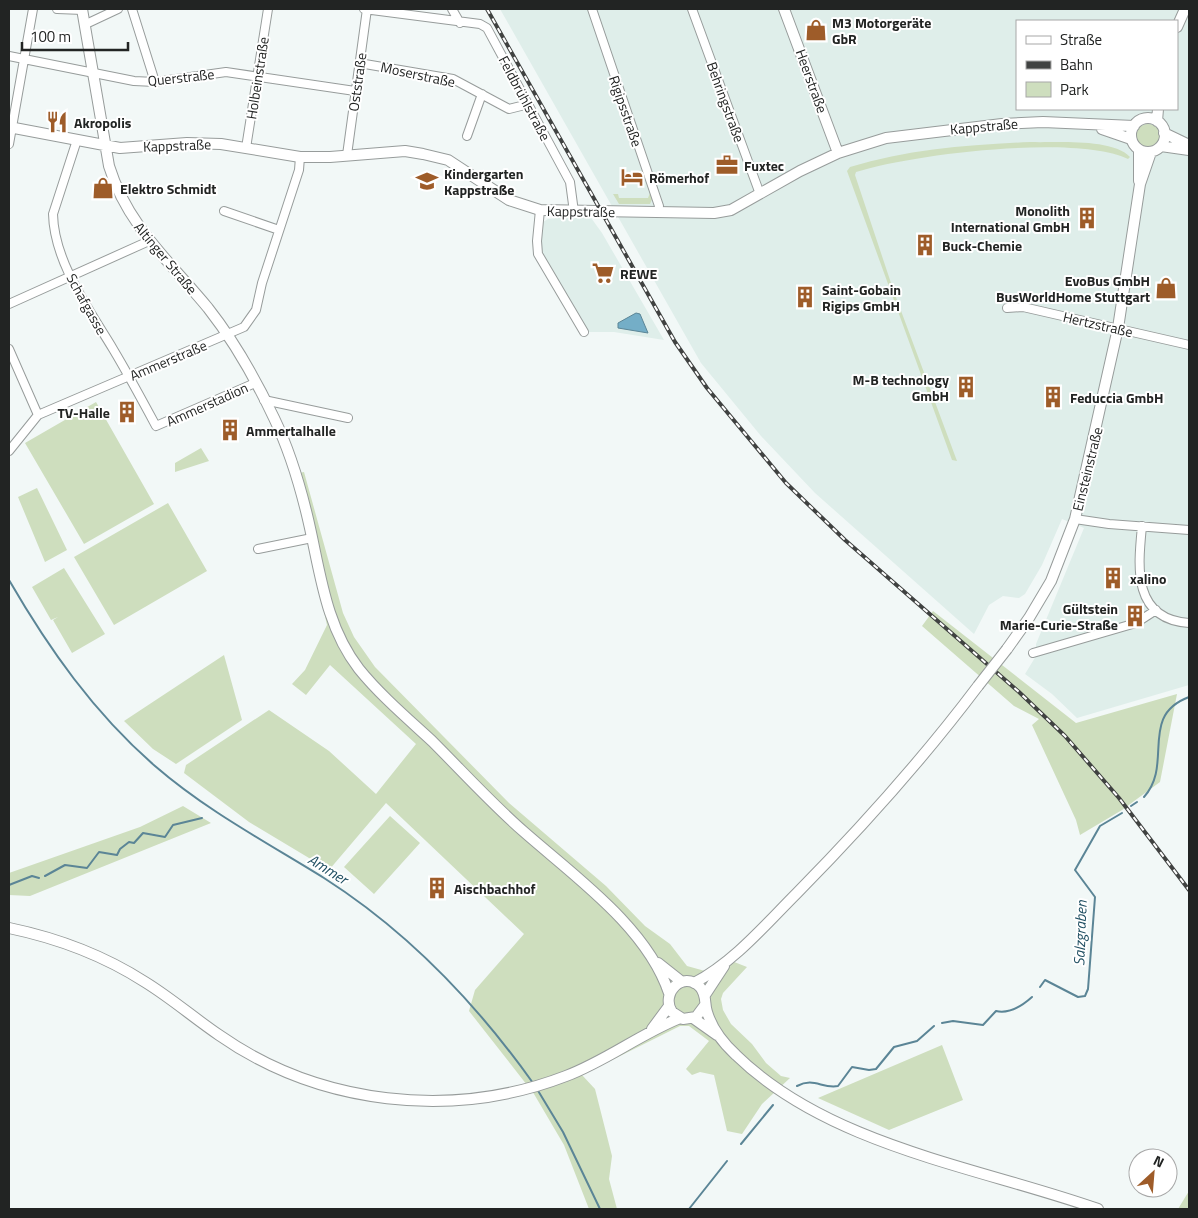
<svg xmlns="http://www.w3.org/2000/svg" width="1198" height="1218" font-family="'Titillium Web',sans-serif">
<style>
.built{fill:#dfeeea;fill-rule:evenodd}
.green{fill:#cedebe}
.water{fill:#74aec7;stroke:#5b8596}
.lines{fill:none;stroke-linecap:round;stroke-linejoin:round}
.stream{stroke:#5b8596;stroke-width:2}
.minor-casing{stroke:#979c9b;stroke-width:10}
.tertiary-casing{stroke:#979c9b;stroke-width:12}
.minor{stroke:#fff;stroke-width:8}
.tertiary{stroke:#fff;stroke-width:10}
.rail-casing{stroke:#404241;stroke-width:4}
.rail{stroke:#fff;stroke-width:2;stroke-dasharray:5.5;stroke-linecap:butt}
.tertiary-bridge-casing{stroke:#979c9b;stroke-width:12;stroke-linecap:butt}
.tertiary-bridge{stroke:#fff;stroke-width:10}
.labels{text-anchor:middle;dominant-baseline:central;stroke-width:4;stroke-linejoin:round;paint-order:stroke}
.poi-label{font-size:14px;font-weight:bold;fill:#222423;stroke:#fff;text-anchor:start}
.street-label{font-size:14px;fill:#222423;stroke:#fff}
.water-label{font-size:15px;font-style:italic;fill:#1e4e61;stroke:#fff}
</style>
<rect width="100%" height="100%" fill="#f2f8f7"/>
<!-- built -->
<path class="built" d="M500 9H1189V685L1077 718 1052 694 1025 674 1036 656V644L1084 528 1062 519 1042 565 1025 594 1019 598 1003 596 989 605 974 634 815 493 761 436 701 363ZM1017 21H1177V109H1017Z
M589 215 602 233 664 340 614 332H588L543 254 540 238 543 222 548 219Z"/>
<!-- green -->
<path class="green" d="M1136 136a12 12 0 1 1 24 0a12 12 0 1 1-24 0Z
M1030 142C1056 143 1112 138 1130 157L1128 159C1076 134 912 154 856 172L855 175 894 292 957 461 952 460 847 171 850 167C909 149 969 145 1030 142Z
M650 193 653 197 650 204H619L613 194H618L619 198H648Z
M96 402 154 504 84 544 25 443Z
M201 448 209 461 175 472V463Z
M304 472 343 613 354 637 375 667 509 803 606 886 645 926 670 944 687 966 705 971 724 958 747 967 723 993 721 999 723 1010 731 1024 752 1044 766 1063 781 1076 790 1078 762 1104 742 1134 727 1131 714 1075 700 1072 692 1075 686 1069 709 1041 689 1026H680L582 1075 595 1089 612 1156 609 1179 617 1209H589L564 1145 534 1094 469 1011 475 990 524 934 386 803 329 870 249 822 184 773 186 765 269 710 329 751 376 794 416 744 330 665 306 695 292 684 305 670 327 625 293 474Z
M37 488 67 550 45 562 18 497Z
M168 503 207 571 114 625 74 557Z
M64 568 105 634 72 653 53 620 58 617 51 620 32 587Z
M933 611 1076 723 1177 694 1160 782 1122 810 1080 835 1076 820 1032 725 1039 719 1014 706 922 626Z
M224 655 242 720 176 764 153 749 124 721Z
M183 806 211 823 30 896 9 895V873L140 827Z
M390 816 420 843 374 894 344 867Z
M942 1045 963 1100 889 1130 818 1098Z
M1189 1191V1209H1178Z"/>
<!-- water -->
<path class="water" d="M636 313 640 314 648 333 618 328V323Z"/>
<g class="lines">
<!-- stream -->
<path class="stream" d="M9 580C49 649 94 713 155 766 207 811 266 842 324 878 407 931 476 1003 533 1083
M1144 797C1174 764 1138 716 1189 697
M1131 806 1137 802
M45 876 65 865 87 868 99 852 117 855 120 849 129 842 134 843 143 833 165 837 173 825 202 818
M9 885 32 876 39 878
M1040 987 1045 980 1078 997 1085 996 1088 989 1095 897 1075 870 1100 826 1122 813
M942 1023 953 1021 983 1025 996 1011C1009 1014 1022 1006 1032 997
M797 1086C814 1077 822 1089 838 1086L852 1067 869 1070 876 1069 894 1047 917 1041 934 1026
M537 1089 563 1132 600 1209
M741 1144 773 1105
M689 1209 727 1161"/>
<!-- minor casing -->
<g class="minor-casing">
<path id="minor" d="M57 9 83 10
M132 9 155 82
M364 9 480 24 487 28 570 182 574 212
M452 9 460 23
M592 9 659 206 658 213
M692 9 760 194
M86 24 118 9
M9 56 134 81 155 82 226 72 355 91
M359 63 453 79 509 109 529 104
M467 136 482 94
M77 140 53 214C54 262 89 309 113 349 128 374 142 400 156 426L255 383
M9 144 33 9
M246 148 268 9
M347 155 367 9
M540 210 537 241 538 254 584 332
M224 211 279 230
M9 304 149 241
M1007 308 1023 307 1189 345
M9 349 38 415
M264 400 348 418
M9 451 38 415 244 327 256 310 262 283 299 170 300 157
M1075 519 1109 524 1189 530
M1142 526C1138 567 1132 619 1189 623
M258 549 312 538
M1033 653 1136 623 1156 610"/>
</g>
<!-- tertiary casing -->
<g class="tertiary-casing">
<path id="tertiary" d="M82 9 109 166C127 225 170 262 208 308 234 341 256 380 274 418 289 449 299 482 307 515 320 568 324 624 359 669 380 695 407 718 432 741 462 771 491 803 523 831 574 876 647 927 669 993
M784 9 838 153
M1177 27 1185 9
M1131 135a17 17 0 1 1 34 0a17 17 0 1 1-34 0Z
M1157 121 1158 109
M9 127 120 148 187 143 221 144 300 157H330L405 151 423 154 448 160 509 200 540 210 714 213 731 210 800 171 838 153 886 138 1002 124 1043 122 1134 126
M1102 129 1131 139
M1164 133 1189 145
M1161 146 1189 150
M1139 150V181
M1007 649 1029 618 1051 581 1075 519 1118 328 1140 184 1151 152
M9 928C57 938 103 955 145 982 171 998 194 1018 219 1035 319 1105 452 1120 566 1076 606 1061 640 1034 680 1018
M658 963 682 982
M694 983C734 962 765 925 797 893 861 828 923 759 978 686
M705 995 724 966
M705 1005 696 1017 683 1019 672 1012C660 993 683 970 700 987 707 995 704 1003 707 1012 712 1029 723 1043 736 1055 829 1146 979 1167 1098 1209
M693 1018 717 1035
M652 1029 669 1006"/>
</g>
<!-- minor -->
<use href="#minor" class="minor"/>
<!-- tertiary -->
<use href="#tertiary" class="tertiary"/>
<!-- rail casing -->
<g class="rail-casing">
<path id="rail" d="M487 9 675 342 707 388 786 483 845 540 1019 692 1065 736 1119 798 1189 890"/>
</g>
<!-- rail -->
<use href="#rail" class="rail"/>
<!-- tertiary-bridge casing -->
<g class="tertiary-bridge-casing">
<path id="tertiary-bridge" d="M978 686 1007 649"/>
</g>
<!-- tertiary-bridge -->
<use href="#tertiary-bridge" class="tertiary-bridge"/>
</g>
<!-- icons -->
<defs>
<g id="shop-bare" transform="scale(1.725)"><path d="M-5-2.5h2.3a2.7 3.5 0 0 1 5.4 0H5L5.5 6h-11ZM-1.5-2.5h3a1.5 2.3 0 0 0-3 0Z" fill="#9e5c29" stroke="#fff" stroke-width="2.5" paint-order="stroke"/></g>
<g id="restaurant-bare" transform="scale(1.725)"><path d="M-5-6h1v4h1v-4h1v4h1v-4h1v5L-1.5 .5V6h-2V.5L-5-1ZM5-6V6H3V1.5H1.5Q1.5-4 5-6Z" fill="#9e5c29" stroke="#fff" stroke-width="2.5" paint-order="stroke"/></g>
<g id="office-bare" transform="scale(1.725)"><path d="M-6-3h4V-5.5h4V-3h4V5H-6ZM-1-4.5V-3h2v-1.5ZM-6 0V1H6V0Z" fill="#9e5c29" stroke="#fff" stroke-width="2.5" paint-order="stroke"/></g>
<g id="hotel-bare" transform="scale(1.725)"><path d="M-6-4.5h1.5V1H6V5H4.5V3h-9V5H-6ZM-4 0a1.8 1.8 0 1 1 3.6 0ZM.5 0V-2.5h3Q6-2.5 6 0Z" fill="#9e5c29" stroke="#fff" stroke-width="2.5" paint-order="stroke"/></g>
<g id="school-bare" transform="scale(1.725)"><path d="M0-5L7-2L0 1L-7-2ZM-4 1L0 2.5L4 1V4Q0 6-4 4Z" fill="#9e5c29" stroke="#fff" stroke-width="2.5" paint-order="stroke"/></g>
<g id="building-bare" transform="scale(1.725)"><path d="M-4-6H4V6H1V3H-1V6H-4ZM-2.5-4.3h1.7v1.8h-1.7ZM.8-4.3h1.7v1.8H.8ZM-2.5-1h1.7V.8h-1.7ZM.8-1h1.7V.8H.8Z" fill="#9e5c29" stroke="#fff" stroke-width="2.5" paint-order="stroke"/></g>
<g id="supermarket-bare" transform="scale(1.725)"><path d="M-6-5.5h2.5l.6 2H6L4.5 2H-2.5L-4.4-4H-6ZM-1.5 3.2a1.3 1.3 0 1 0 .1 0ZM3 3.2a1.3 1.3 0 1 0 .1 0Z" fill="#9e5c29" stroke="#fff" stroke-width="2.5" paint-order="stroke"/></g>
</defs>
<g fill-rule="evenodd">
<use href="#shop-bare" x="816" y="30"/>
<use href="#restaurant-bare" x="57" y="122"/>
<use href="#office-bare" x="727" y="165"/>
<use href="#hotel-bare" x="632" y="177"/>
<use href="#school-bare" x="427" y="181"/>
<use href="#shop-bare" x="103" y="188"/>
<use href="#building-bare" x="1087" y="218"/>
<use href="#building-bare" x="925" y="245"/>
<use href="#supermarket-bare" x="603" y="273"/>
<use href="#shop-bare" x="1166" y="288"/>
<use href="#building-bare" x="805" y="297"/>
<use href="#building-bare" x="966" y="387"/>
<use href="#building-bare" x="1053" y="397"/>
<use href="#building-bare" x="127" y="412"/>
<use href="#building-bare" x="230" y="430"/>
<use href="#building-bare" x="1113" y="578"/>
<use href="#building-bare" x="1135" y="616"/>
<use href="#building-bare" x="437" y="888"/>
</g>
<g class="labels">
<!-- poi labels -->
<g class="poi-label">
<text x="832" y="22">M3 Motorgeräte<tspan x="832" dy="16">GbR</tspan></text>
<text x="74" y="122">Akropolis</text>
<text x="744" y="165">Fuxtec</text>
<text x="444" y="173">Kindergarten<tspan x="444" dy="16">Kappstraße</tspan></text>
<text x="649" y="177">Römerhof</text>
<text x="120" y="188">Elektro Schmidt</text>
<text x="1070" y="210" text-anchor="end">Monolith<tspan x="1070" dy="16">International GmbH</tspan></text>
<text x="942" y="245">Buck-Chemie</text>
<text x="620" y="273">REWE</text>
<text x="1150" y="280" text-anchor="end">EvoBus GmbH<tspan x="1150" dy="16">BusWorldHome Stuttgart</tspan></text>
<text x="822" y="289">Saint-Gobain<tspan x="822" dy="16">Rigips GmbH</tspan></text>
<text x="949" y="379" text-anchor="end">M-B technology<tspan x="949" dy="16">GmbH</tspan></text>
<text x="1070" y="397">Feduccia GmbH</text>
<text x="110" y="412" text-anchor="end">TV-Halle</text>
<text x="246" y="430">Ammertalhalle</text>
<text x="1130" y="578">xalino</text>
<text x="1118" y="608" text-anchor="end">Gültstein<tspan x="1118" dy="16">Marie-Curie-Straße</tspan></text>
<text x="454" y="888">Aischbachhof</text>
</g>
<!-- street labels -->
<g class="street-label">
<text transform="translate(418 74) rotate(12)">Moserstraße</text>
<text transform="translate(181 77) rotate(-6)">Querstraße</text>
<text transform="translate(257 78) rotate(-81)">Holbeinstraße</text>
<text transform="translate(812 81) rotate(70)">Heerstraße</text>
<text transform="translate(357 82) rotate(-82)">Oststraße</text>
<text transform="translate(525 98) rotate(62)">Feldbrühlstraße</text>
<text transform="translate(726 102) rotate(70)">Behringstraße</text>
<text transform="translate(626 111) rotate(71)">Rigipsstraße</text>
<text transform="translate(984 126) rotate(-5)">Kappstraße</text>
<text transform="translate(177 145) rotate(-2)">Kappstraße</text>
<text transform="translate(581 211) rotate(1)">Kappstraße</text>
<text transform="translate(166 258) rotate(50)">Altinger Straße</text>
<text transform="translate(87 304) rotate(61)">Schafgasse</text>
<text transform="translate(1098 324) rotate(13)">Hertzstraße</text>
<text transform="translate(168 360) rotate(-23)">Ammerstraße</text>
<text transform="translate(207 404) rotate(-24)">Ammerstadion</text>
<text transform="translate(1087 469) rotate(-76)">Einsteinstraße</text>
</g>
<!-- water labels -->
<g class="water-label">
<text transform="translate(328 869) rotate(32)">Ammer</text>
<text transform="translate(1080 933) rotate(-88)">Salzgraben</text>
</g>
</g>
<!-- border -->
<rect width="1198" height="1218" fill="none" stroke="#222423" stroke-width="20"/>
<!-- legend -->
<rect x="1016" y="20" width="162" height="90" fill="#ffffff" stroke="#a7a7a7"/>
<rect x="1026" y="36" width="25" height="8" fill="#ffffff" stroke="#a7a7a7"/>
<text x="1060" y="45" font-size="15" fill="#222423">Straße</text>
<rect x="1026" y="61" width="25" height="8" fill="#404241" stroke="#a7a7a7"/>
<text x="1060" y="70" font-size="15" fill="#222423">Bahn</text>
<rect x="1026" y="82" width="25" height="15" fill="#cedebe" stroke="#a7a7a7"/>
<text x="1060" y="95" font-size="15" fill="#222423">Park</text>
<!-- north arrow -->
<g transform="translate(1153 1173) rotate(26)"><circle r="24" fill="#ffffff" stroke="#a7a7a7"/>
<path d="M0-4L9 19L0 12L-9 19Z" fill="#9e5c29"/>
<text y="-8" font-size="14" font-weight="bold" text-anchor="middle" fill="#222423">N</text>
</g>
<!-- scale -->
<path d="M22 42v8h106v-8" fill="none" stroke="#222423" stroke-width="2.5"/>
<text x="30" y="42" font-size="15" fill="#222423" stroke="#ffffff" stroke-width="4" paint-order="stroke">100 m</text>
</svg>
